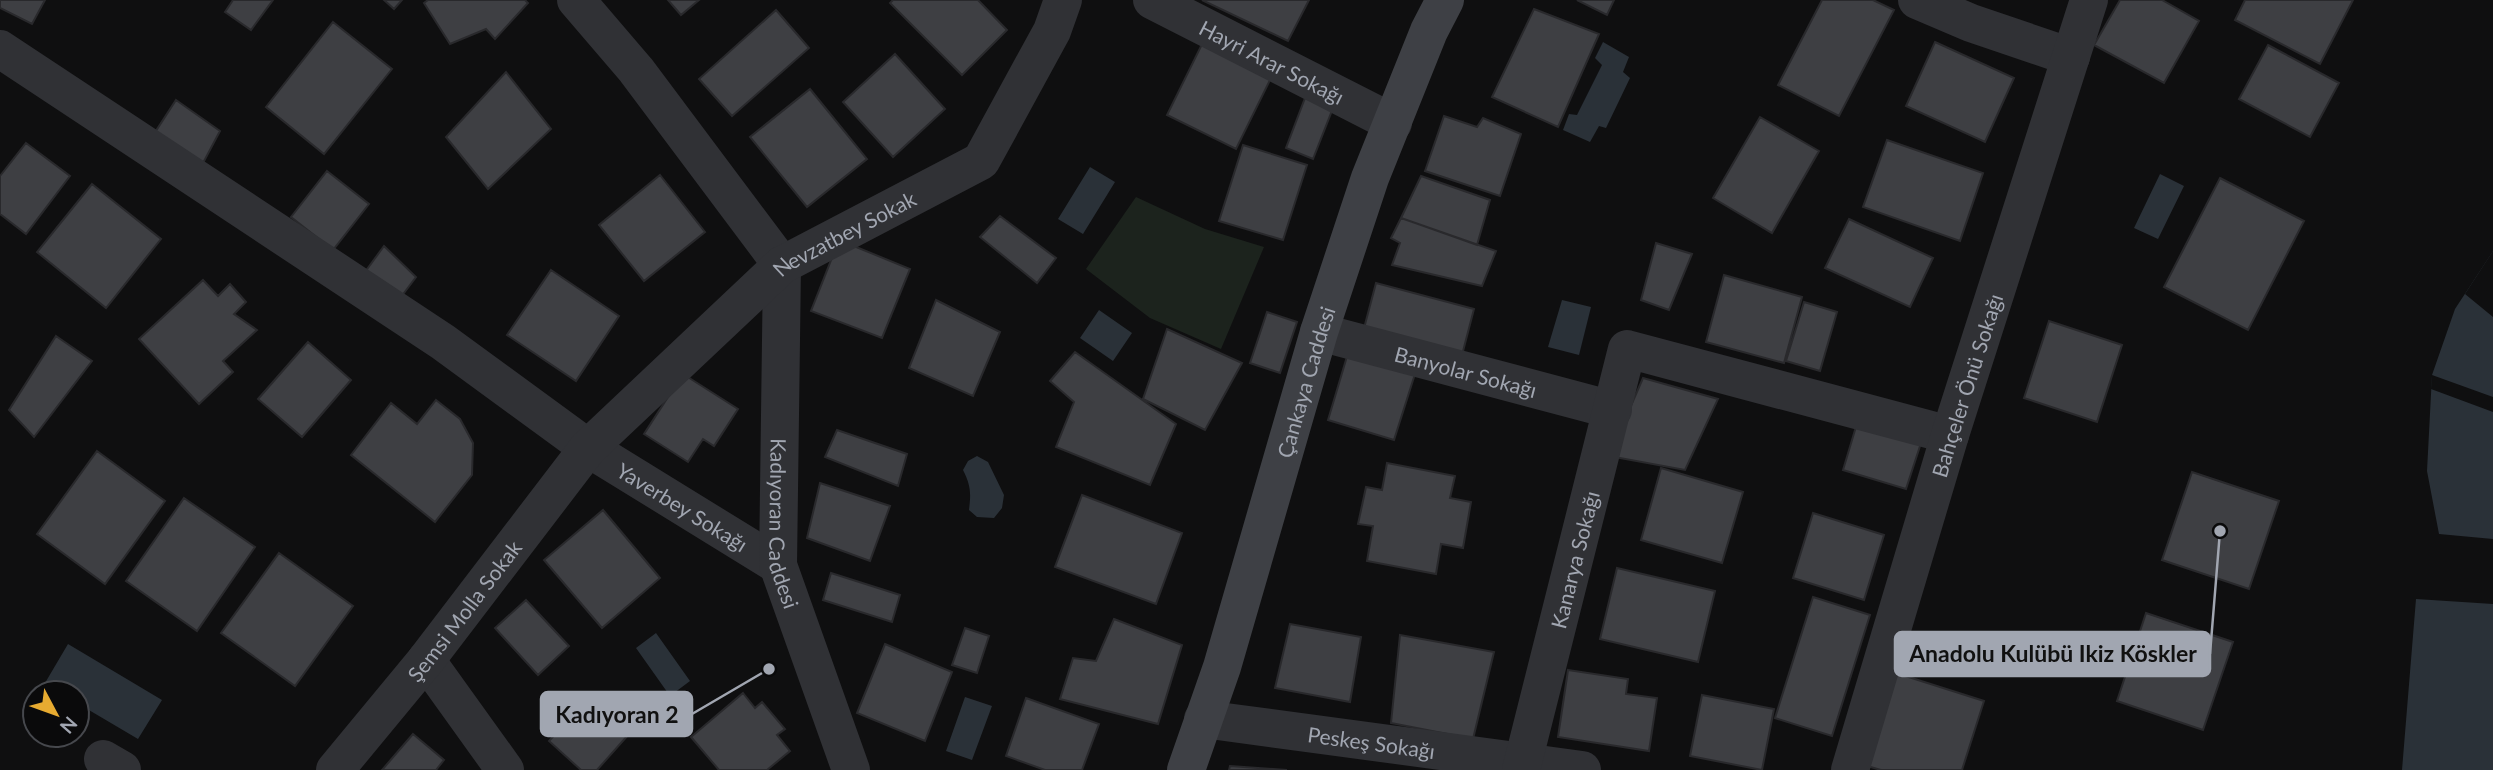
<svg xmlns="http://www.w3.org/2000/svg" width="2493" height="770" font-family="Lato,sans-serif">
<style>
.green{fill:#1c231d}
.water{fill:#2a3138}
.pier{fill:#0f0f10}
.building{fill:#3e3f43;stroke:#29292c;stroke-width:2}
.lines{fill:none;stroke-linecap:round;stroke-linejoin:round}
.street{stroke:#303135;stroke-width:38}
.secondary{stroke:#3e4045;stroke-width:38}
.labels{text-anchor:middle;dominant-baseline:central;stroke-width:6;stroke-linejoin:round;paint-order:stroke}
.street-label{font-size:21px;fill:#a1a6b1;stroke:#0a0a0b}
.leader{fill:none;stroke:#a1a6b1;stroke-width:2.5}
.callout-dot{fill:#a1a6b1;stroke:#0a0a0b;stroke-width:2.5}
.callout{fill:#a1a6b1;stroke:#a1a6b1;stroke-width:2.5}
.callout-label{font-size:23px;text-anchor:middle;font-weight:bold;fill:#111}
</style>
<rect width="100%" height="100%" fill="#0f0f10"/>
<!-- green -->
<path class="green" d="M1136 197 1205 229 1264 247 1221 349 1150 318 1086 269Z"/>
<!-- water -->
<path class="water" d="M1603 42 1629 57 1623 72 1630 78 1606 128 1599 126 1590 142 1563 130 1569 114 1577 115 1602 65 1595 58Z
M1090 167 1115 182 1083 234 1058 219Z
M2160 174 2184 186 2158 239 2134 228Z
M2493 251V539L2439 534 2427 471 2432 375 2455 309Z
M1562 300 1591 307 1579 355 1548 347Z
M1099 310 1132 333 1113 361 1080 338Z
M977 456 988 462 1004 495 1002 508 994 518 977 517 969 510C971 493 971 486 963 470L968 461Z
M2416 599 2493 604V770H2402Z
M656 633 690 681 670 696 636 648Z
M68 644 162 700 138 739 77 703V693H61L45 683Z
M965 697 992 706 972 760 946 751Z"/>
<!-- pier -->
<path class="pier" d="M2493 251V317L2465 294Z
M2432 375 2493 397V412L2431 389Z"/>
<!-- building -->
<path class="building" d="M0 0H45L32 24 0 8Z
M233 0H273L251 30 225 12Z
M384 0H402L394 9Z
M428 0H525L528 3 495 39 486 29 450 44 424 3Z
M668 0H699L681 15Z
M893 0H978L1007 30 962 75 890 3Z
M1202 0H1309L1288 41Z
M1577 0H1614L1607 15Z
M1822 0H1873L1894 10 1839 116 1778 85Z
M2120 0H2162L2199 21 2164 83 2094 45Z
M2245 0H2353L2320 64 2235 20Z
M1534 9 1599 34 1558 127 1492 97Z
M776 10 809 48 732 116 699 79Z
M333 22 392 69 324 154 266 107Z
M1207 34 1276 68 1236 149 1167 115Z
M1935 42 2014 78 1985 142 1906 106Z
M2268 45 2339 83 2310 137 2239 99Z
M895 54 945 109 893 157 843 102Z
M506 72 551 129 488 189 446 137Z
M810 89 867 159 807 207 750 137Z
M1305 98 1333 108 1313 159 1286 148Z
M176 100 220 131 202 165 152 137Z
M1444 116 1477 127 1483 118 1521 134 1500 196 1425 171Z
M1760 117 1819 151 1772 233 1713 198Z
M1887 140 1983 173 1960 241 1863 207Z
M26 143 70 176 26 234 0 214V176Z
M1243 145 1307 165 1283 240 1219 221Z
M327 171 369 204 333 250 291 217Z
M660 175 705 232 644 281 599 225Z
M1421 176 1490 200 1477 245 1401 218Z
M2220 178 2304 221 2248 330 2164 287Z
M92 184 161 239 106 308 37 252Z
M1000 216 1056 258 1037 283 980 237Z
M1401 218 1496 251 1482 286 1392 265 1400 243 1391 238Z
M1849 219 1933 258 1910 307 1825 268Z
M839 240 910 269 882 338 811 311Z
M1656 243 1692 254 1669 310 1641 300Z
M384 246 416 277 398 301 362 276Z
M551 270 619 316 576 381 507 335Z
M1724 275 1802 297 1784 363 1706 342Z
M203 280 218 296 230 284 246 302 234 314 257 330 223 361 233 372 199 404 139 339Z
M1376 283 1474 309 1461 359 1363 332Z
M936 300 1000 332 973 396 909 368Z
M1804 302 1837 312 1820 371 1786 361Z
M1267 312 1297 322 1280 373 1250 363Z
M2049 321 2122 345 2097 422 2024 398Z
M1167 329 1242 363 1205 430 1143 399Z
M56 336 92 361 34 437 9 410Z
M308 342 351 380 302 437 258 399Z
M1075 352 1176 424 1150 485 1056 447 1074 402 1050 381Z
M1348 353 1415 374 1394 440 1328 420Z
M683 374 738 409 714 446 703 439 688 462 644 434Z
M1643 378 1718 399 1685 470 1609 456Z
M436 400 460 419 473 443 472 475 435 522 351 455 391 403 417 424Z
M1858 420 1922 440 1906 489 1843 470Z
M837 430 907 454 898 486 825 457Z
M97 451 165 501 105 584 37 534Z
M1387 463 1455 476 1450 498 1471 502 1463 548 1441 544 1436 574 1367 561 1373 526 1358 524 1366 487 1382 490Z
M1661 468 1743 492 1722 563 1641 540Z
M2192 472 2279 501 2249 589 2162 560Z
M820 483 890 506 870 561 807 538Z
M1082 495 1182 533 1156 604 1055 567Z
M184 498 255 547 197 631 126 581Z
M603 510 660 578 602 628 544 560Z
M1813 513 1884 535 1864 600 1793 578Z
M279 553 353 606 295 686 221 633Z
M1617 568 1715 591 1698 662 1600 639Z
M831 573 900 595 892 622 823 600Z
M1813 597 1870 615 1832 736 1775 718Z
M526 600 569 646 538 675 495 628Z
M2146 613 2233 642 2203 730 2117 701Z
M1114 619 1182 645 1158 724 1060 699 1073 658 1096 661Z
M1290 624 1361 637 1350 702 1275 688Z
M965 628 989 636 977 673 952 665Z
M1400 635 1494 652 1473 739 1391 723Z
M885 644 952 672 925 741 857 713Z
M1568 670 1628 679 1626 694 1657 698 1649 751 1558 737Z
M1896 673 1984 701 1962 770H1881L1867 766Z
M743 693 755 708 762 702 785 729 777 735 790 751 767 770H719L691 737Z
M1702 695 1774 709 1762 770 1690 756Z
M588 698 629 734 597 770H581L549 741Z
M1026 698 1099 724 1082 770H1045L1006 756Z
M413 734 444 760 436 770H382Z
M1230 766 1287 770H1229Z"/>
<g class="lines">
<!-- street -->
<g class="street">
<path d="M576 0 636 70 782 265"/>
<path id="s1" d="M1152 0 1393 123"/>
<path d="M1917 0 1971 23 2071 57"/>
<path id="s2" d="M0 49 443 342 588 448 778 565"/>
<path id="s3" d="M782 265 778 565 851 770"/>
<path id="s4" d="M1319 332 1613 410"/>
<path d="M426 660 505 770"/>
<path id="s5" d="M1203 719 1582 770"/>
<path d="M103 759 122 770"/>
<path id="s6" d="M335 770 426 660 588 448 782 265 981 161 1052 31 1063 0"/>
<path id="s7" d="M1521 770 1627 349 1950 435"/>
<path id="s8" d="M1850 770 1950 435 2089 0"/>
</g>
<!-- secondary -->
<path class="secondary" id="s9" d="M1186 770 1222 667 1319 332 1370 178 1429 31 1445 0"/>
</g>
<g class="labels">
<!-- street labels -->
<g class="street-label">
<text stroke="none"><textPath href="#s1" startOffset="135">Hayri Arar Sokağı</textPath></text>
<text stroke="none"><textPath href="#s6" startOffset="746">Nevzatbey Sokak</textPath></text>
<text stroke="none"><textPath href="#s4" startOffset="152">Banyolar Sokağı</textPath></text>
<text stroke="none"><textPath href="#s9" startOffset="406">Çankaya Caddesi</textPath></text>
<text stroke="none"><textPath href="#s8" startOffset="402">Bahçeler Önü Sokağı</textPath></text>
<text stroke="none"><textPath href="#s2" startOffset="822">Yaverbey Sokağı</textPath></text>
<text stroke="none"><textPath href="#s3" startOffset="259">Kadıyoran Caddesi</textPath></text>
<text stroke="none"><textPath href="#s7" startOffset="217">Kanarya Sokağı</textPath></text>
<text stroke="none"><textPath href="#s6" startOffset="205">Şemsi Molla Sokak</textPath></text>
<text stroke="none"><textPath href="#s5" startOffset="170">Peskeş Sokağı</textPath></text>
</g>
</g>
<!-- callouts -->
<path class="leader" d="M2220 531L2210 654M769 669L692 714"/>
<g class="callout-dot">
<circle cx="2220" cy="531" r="7"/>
<circle cx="769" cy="669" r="7"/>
</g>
<g class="callout">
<rect x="1895" y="632" width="315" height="44" rx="7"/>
<rect x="541" y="692" width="151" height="44" rx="7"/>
</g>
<g class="callout-label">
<text x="2053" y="662">Anadolu Kulübü Ikiz Köskler</text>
<text x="617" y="723">Kadıyoran 2</text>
</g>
<!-- north arrow -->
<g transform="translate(56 714) rotate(131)"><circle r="33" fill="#0a0a0b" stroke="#46484d" stroke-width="2"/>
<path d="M0-5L12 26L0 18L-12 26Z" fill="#e7ab31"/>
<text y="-10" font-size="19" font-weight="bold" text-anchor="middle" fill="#a1a6b1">N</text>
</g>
</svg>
